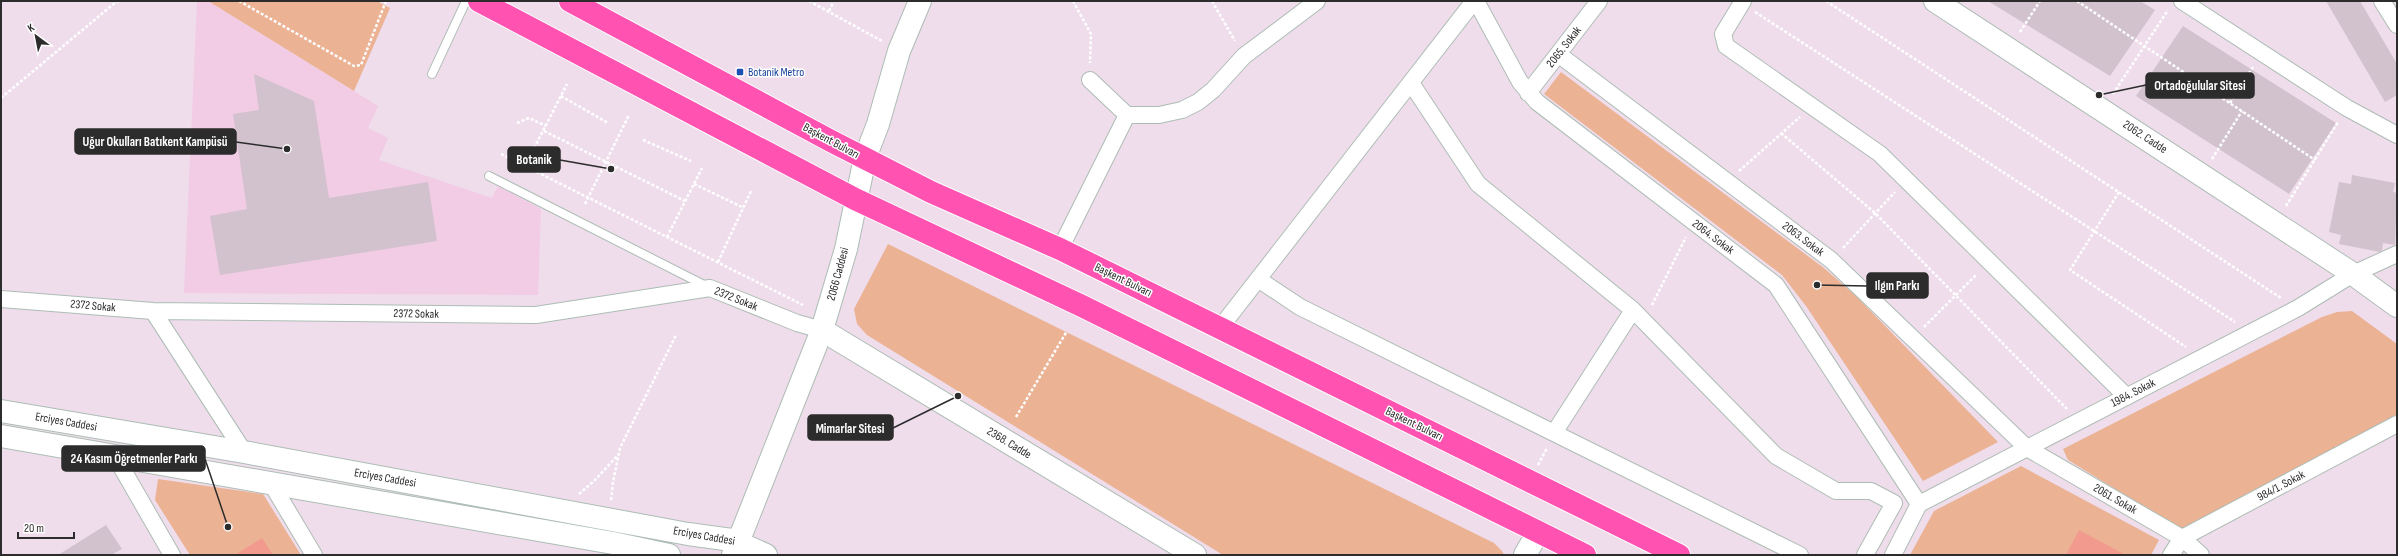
<svg xmlns="http://www.w3.org/2000/svg" width="2398" height="556" font-family="'Sofia Sans Condensed',sans-serif">
<style>
.education{fill:#f2cbe4}
.green{fill:#ebb294}
.pitch{fill:#f39a8f}
.building{fill:#d1c2cd}
.lines{fill:none;stroke-linecap:round;stroke-linejoin:round}
.lane-casing{stroke:#adbdb5;stroke-width:10}
.street-casing{stroke:#adbdb5;stroke-width:18}
.secondary-casing{stroke:#adbdb5;stroke-width:24}
.primary-casing{stroke:#fff;stroke-width:24}
.path{stroke:#fff;stroke-width:2.5;stroke-dasharray:3 2;stroke-linecap:butt}
.lane{stroke:#fff;stroke-width:8}
.street{stroke:#fff;stroke-width:16}
.secondary{stroke:#fff;stroke-width:22}
.primary{stroke:#ff52b1;stroke-width:22}
.transit-dot{fill:#1a4fb4;stroke:#fff;stroke-width:1.5}
.labels{text-anchor:middle;dominant-baseline:central;stroke-width:3;stroke-linejoin:round;paint-order:stroke}
.street-label{font-size:12px;fill:#2c2c2c;stroke:#fff}
.transit-label{font-size:12px;fill:#164399;stroke:#fff;text-anchor:start}
.leader{fill:none;stroke:#2c2c2c;stroke-width:1.5}
.callout-dot{fill:#2c2c2c;stroke:#fff;stroke-width:1.5}
.callout{fill:#2c2c2c;stroke:#2c2c2c;stroke-width:1.5}
.callout-label{font-size:13px;text-anchor:middle;font-weight:bold;fill:#fff}
</style>
<rect width="100%" height="100%" fill="#efddeb"/>
<!-- education -->
<path class="education" d="M197 1H208L378 106 368 128 388 138 379 160 492 198 498 186 541 209 538 295 184 293Z"/>
<!-- green -->
<path class="green" d="M208 1H377L390 8 354 91Z
M1561 72 1824 268 1856 296 1998 442 1923 481 1806 306 1782 275 1544 94Z
M888 244 1494 543 1502 551 1504 555H1223L867 335 857 324 854 309Z
M2352 311 2397 344V420L2182 530 2068 460 2063 449 2322 317 2337 312Z
M2021 466 2159 540 2151 555H1910L1934 511Z
M158 479 263 494 301 555H190L155 500Z"/>
<!-- pitch -->
<path class="pitch" d="M2079 530 2122 553 2121 555H2066Z
M262 538 273 555H235Z"/>
<!-- building -->
<path class="building" d="M1988 1H2140L2155 10 2110 76Z
M2326 1H2360L2397 64V95L2385 102Z
M2183 26 2336 123 2289 194 2136 96Z
M254 74 314 101 329 198 428 182 437 241 220 275 210 216 247 209 233 114 259 110Z
M2352 175 2395 183 2393 192 2397 193 2395 245 2383 243 2382 250 2380 252 2339 244 2341 235 2329 232 2339 182 2351 184Z
M106 525 122 549 111 555H58Z"/>
<g class="lines">
<!-- lane casing -->
<g class="lane-casing">
<path id="lane" d="M432 74 466 1
M489 176 708 287"/>
</g>
<!-- street casing -->
<g class="street-casing">
<path id="street" d="M1476 1 1520 82 1537 102 1776 285 1919 504
M1743 1 1723 34 1726 46 1880 154 2127 397
M2182 1 2347 108 2397 135
M2382 1 2397 25
M1558 54 1831 260 2027 448 2182 538 2201 555
M1090 80 1127 115
M1411 83 1478 184 1633 310 1776 456 1836 491H1871L1894 503 1865 555
M1528 93 1599 1
M1060 249 1127 115H1159L1182 110 1198 102 1213 90 1244 56 1317 1
M1258 279 1300 307 1800 555
M1 299 153 311 536 315 710 288 797 323 822 330
M153 311 244 452
M1220 328 1474 1
M1554 433 1633 310
M115 456 172 555
M271 483 314 555
M1893 555 1919 504 2298 308 2353 274 2397 254
M2171 555 2182 538 2397 424"/>
</g>
<!-- secondary casing -->
<g class="secondary-casing">
<path id="secondary" d="M1935 1 2353 274 2397 306
M822 330 1195 555
M1 411 244 452 688 534 732 540 766 555
M1 436 613 543 669 555
M733 555 822 330 846 249 865 158 878 124 899 51 920 1
M1525 555 1538 532"/>
</g>
<!-- primary casing -->
<g class="primary-casing">
<path id="primary" d="M479 1 855 199 1082 306 1585 555
M570 1 831 141 931 192 1060 249 1679 555"/>
</g>
<!-- path -->
<path class="path" d="M239 1 354 66 361 65 386 1
M809 1 882 41
M1073 1 1091 34 1090 63
M1212 1 1235 41
M1826 1 2281 298
M2077 1 2315 160
M829 11 834 1
M1755 12 2235 322
M2020 32 2040 1
M2113 94 2168 10
M561 96 608 123
M1 98 116 2 121 1
M2230 103 2253 67
M517 123 529 118 546 126
M544 131 685 201
M1781 133 1875 213 2067 409
M643 140 691 161
M501 154 803 305
M2212 159 2242 111
M525 166 567 84
M1739 171 1800 117
M694 184 744 208
M2119 192 2070 270 2186 347
M585 204 629 115
M2286 206 2338 122
M667 237 702 168
M1843 248 1895 192
M718 262 751 191
M1652 305 1686 237
M1924 327 1977 274
M1016 417 1067 331
M1538 465 1547 448
M579 494 594 481 618 455
M611 500 613 482 620 448 676 335"/>
<!-- lane -->
<use href="#lane" class="lane"/>
<!-- street -->
<use href="#street" class="street"/>
<!-- secondary -->
<use href="#secondary" class="secondary"/>
<!-- primary -->
<use href="#primary" class="primary"/>
</g>
<!-- markers -->
<rect class="transit-dot" x="736" y="68" width="8" height="8" rx="2"/>
<g class="labels">
<!-- street labels -->
<g class="street-label">
<text transform="translate(1564 47) rotate(-52)">2065. Sokak</text>
<text transform="translate(2145 137) rotate(33)">2062. Cadde</text>
<text transform="translate(831 141) rotate(28)">Başkent Bulvarı</text>
<text transform="translate(1713 237) rotate(37)">2064. Sokak</text>
<text transform="translate(1803 239) rotate(37)">2063. Sokak</text>
<text transform="translate(838 274) rotate(-75)">2066 Caddesi</text>
<text transform="translate(1123 280) rotate(26)">Başkent Bulvarı</text>
<text transform="translate(736 299) rotate(22)">2372 Sokak</text>
<text transform="translate(93 306) rotate(5)">2372 Sokak</text>
<text transform="translate(416 314) rotate(1)">2372 Sokak</text>
<text transform="translate(2133 393) rotate(-27)">1984. Sokak</text>
<text transform="translate(66 422) rotate(10)">Erciyes Caddesi</text>
<text transform="translate(1414 424) rotate(26)">Başkent Bulvarı</text>
<text transform="translate(1009 443) rotate(31)">2368. Cadde</text>
<text transform="translate(385 478) rotate(10)">Erciyes Caddesi</text>
<text transform="translate(2281 486) rotate(-28)">984/1. Sokak</text>
<text transform="translate(2115 499) rotate(30)">2061. Sokak</text>
<text transform="translate(704 536) rotate(10)">Erciyes Caddesi</text>
</g>
<!-- transit labels -->
<g class="transit-label">
<text x="748" y="72">Botanik Metro</text>
</g>
</g>
<!-- callouts -->
<path class="leader" d="M2099 95L2146 85M287 149L236 142M611 169L560 160M1817 285L1867 286M958 396L893 428M228 527L205 459"/>
<g class="callout-dot">
<circle cx="2099" cy="95" r="4"/>
<circle cx="287" cy="149" r="4"/>
<circle cx="611" cy="169" r="4"/>
<circle cx="1817" cy="285" r="4"/>
<circle cx="958" cy="396" r="4"/>
<circle cx="228" cy="527" r="4"/>
</g>
<g class="callout">
<rect x="2146" y="73" width="108" height="25" rx="4"/>
<rect x="75" y="129" width="161" height="25" rx="4"/>
<rect x="508" y="147" width="52" height="25" rx="4"/>
<rect x="1867" y="273" width="61" height="25" rx="4"/>
<rect x="808" y="415" width="85" height="25" rx="4"/>
<rect x="62" y="446" width="143" height="25" rx="4"/>
</g>
<g class="callout-label">
<text x="2200" y="90">Ortadoğulular Sitesi</text>
<text x="155" y="146">Uğur Okulları Batıkent Kampüsü</text>
<text x="534" y="164">Botanik</text>
<text x="1897" y="290">Ilgın Parkı</text>
<text x="850" y="433">Mimarlar Sitesi</text>
<text x="134" y="463">24 Kasım Öğretmenler Parkı</text>
</g>
<!-- border -->
<rect width="2398" height="556" fill="none" stroke="#2c2c2c" stroke-width="4"/>
<!-- north arrow -->
<g transform="translate(36 36) rotate(328)" stroke="#ffffff" stroke-width="3" paint-order="stroke">
<path d="M0-3L7 15L0 10L-7 15Z" fill="#2c2c2c"/>
<text y="-6" font-size="11" font-weight="bold" text-anchor="middle" fill="#2c2c2c">K</text>
</g>
<!-- scale -->
<path d="M18 532v6h56v-6" fill="none" stroke="#2c2c2c" stroke-width="2"/>
<text x="24" y="532" font-size="12" fill="#2c2c2c" stroke="#ffffff" stroke-width="3" paint-order="stroke">20 m</text>
</svg>
